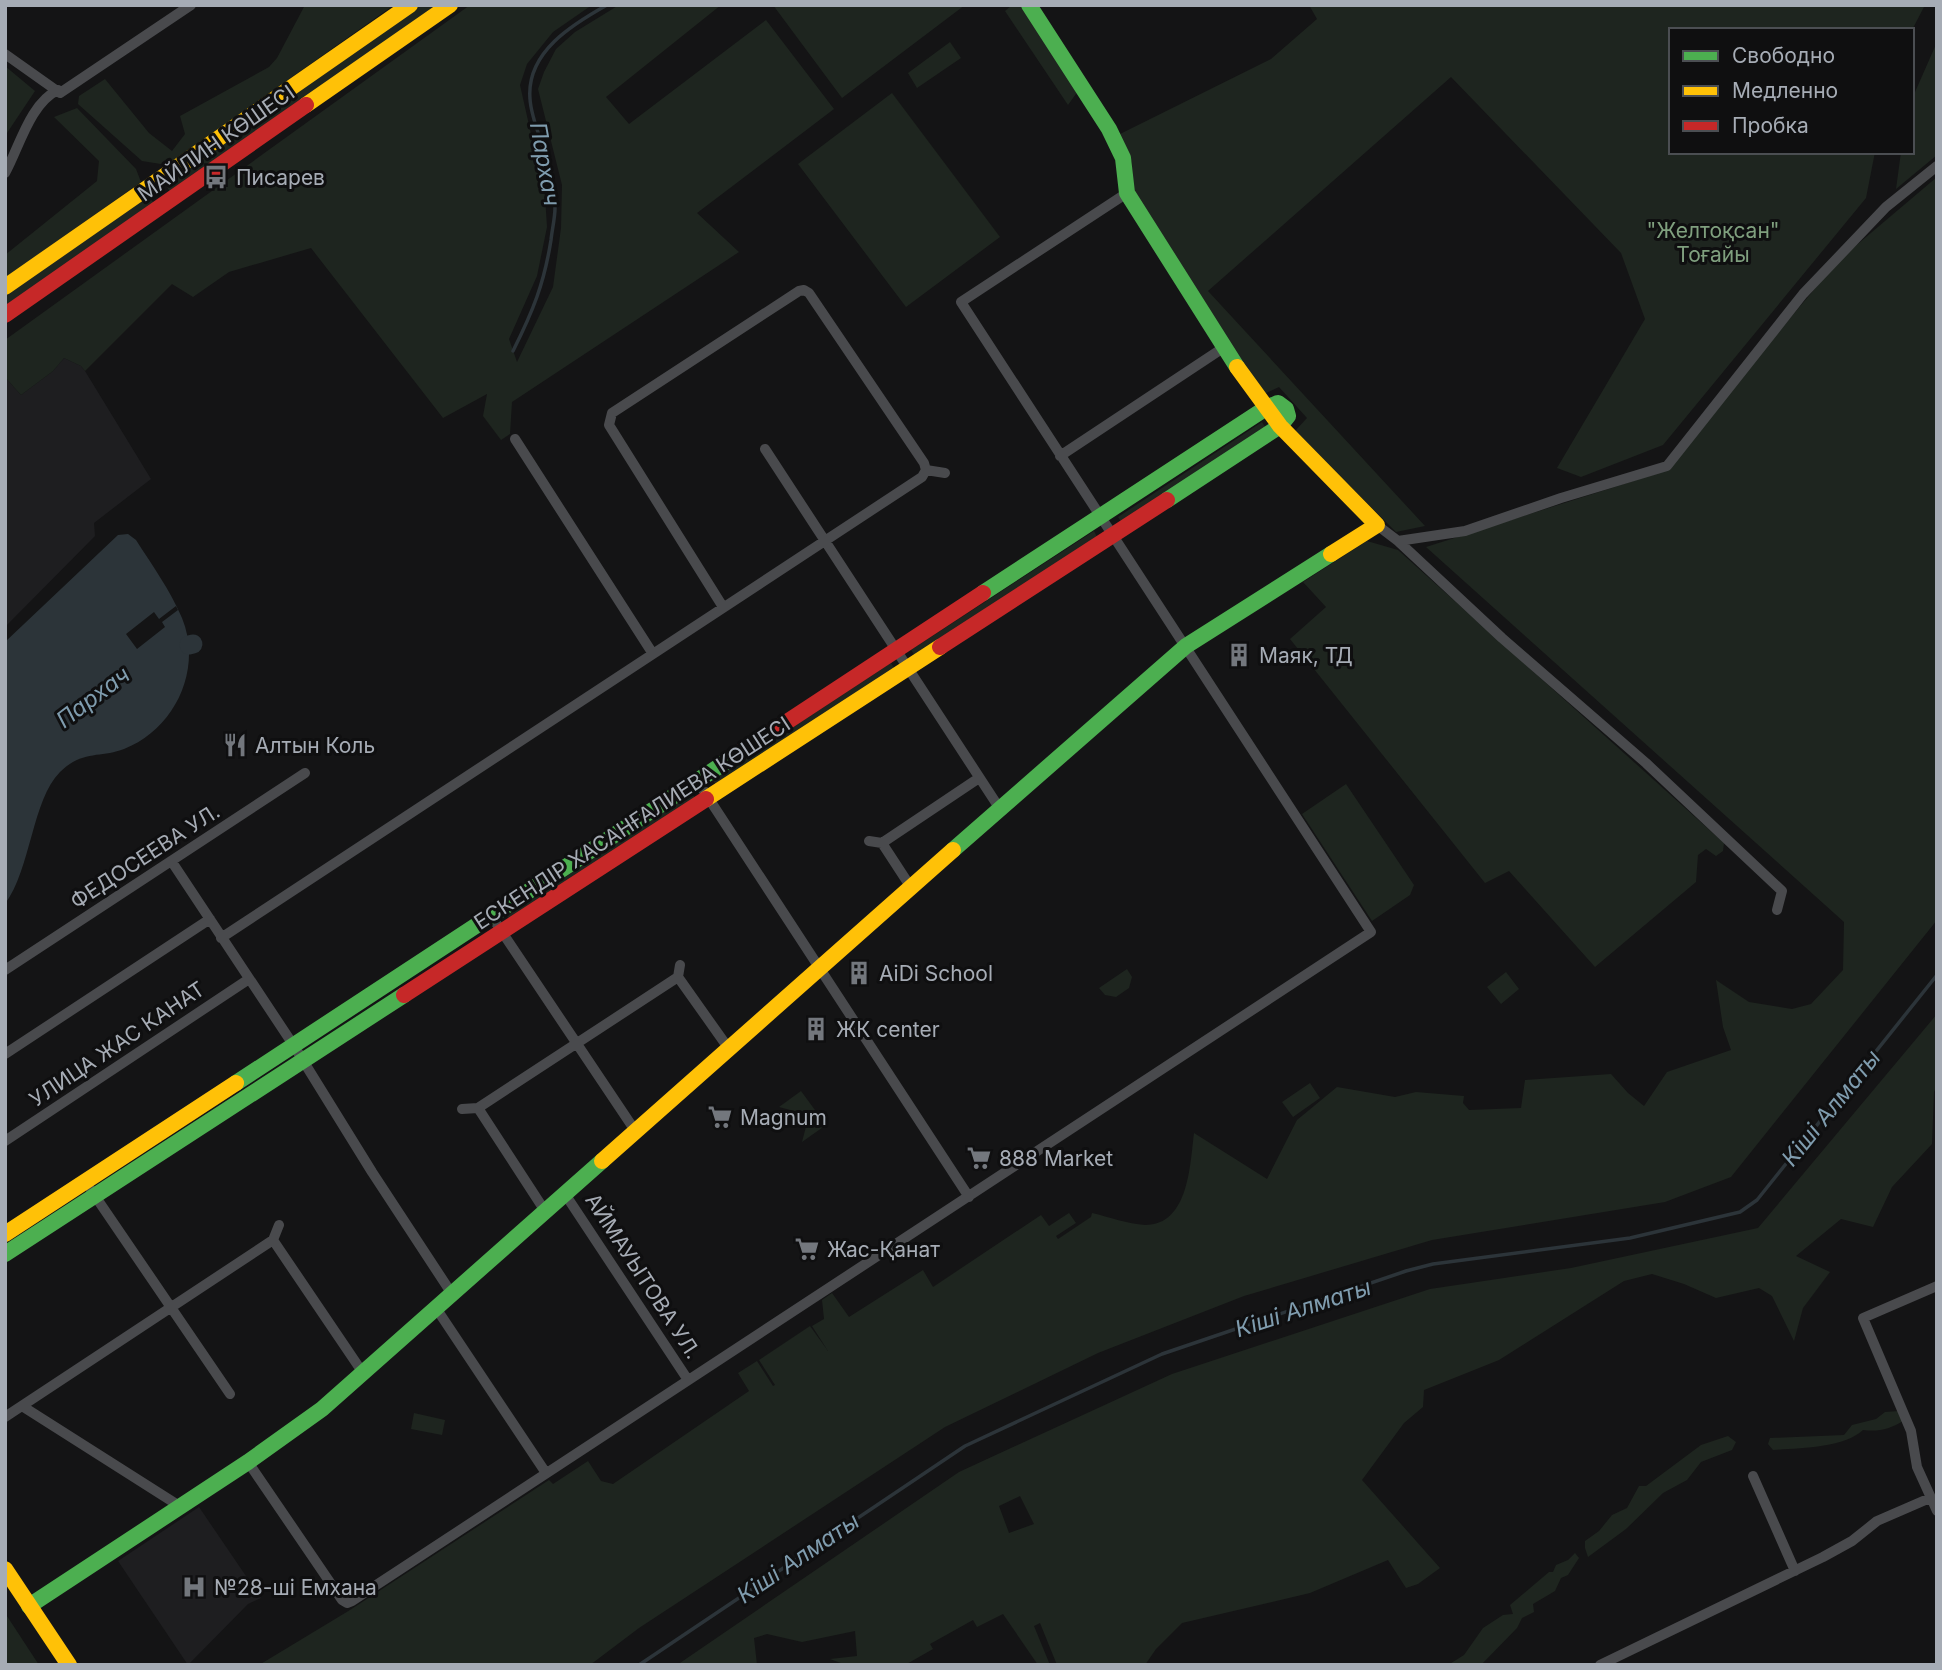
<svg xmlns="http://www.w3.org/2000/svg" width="1942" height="1670" font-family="Inter,sans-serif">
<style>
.built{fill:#1e1e20}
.green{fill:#1e251f;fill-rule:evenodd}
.water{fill:#2c3439}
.pier{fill:#141415}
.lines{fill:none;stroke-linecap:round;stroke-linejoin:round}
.stream{stroke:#2c3439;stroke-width:3.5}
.river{stroke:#2c3439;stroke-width:19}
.street{stroke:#494a4d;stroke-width:10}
.fast{stroke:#4caf50;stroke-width:16}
.slow{stroke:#ffc107;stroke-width:16}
.jam{stroke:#c62828;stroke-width:16}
.labels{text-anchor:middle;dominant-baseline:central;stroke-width:6;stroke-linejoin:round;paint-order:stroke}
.street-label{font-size:21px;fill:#a6acb5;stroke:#0f0f10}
.poi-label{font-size:21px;fill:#a6acb5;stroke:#0f0f10;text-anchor:start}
.park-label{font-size:21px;fill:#7f9f7e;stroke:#0f0f10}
.water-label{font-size:23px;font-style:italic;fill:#7f9cae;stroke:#0f0f10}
</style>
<rect width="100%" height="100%" fill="#141415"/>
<!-- built -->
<path class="built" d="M64 358 81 366 85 371 151 479 94 523 95 536 5 627V377L21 395 53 371Z
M199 1507 261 1598 248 1604 188 1665 118 1561Z"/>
<!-- green -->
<path class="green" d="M305 5H394L167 165 142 161 78 104 79 96 105 79 149 133 172 151 185 134 180 116 269 67 277 58Z
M417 5H436L171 194 165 183Z
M470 5H592L553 32 527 64 520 85 545 196 547 227 537 276 509 339 517 362 553 287 561 228 562 185 538 89 544 72 556 49 575 32 619 5H721L606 97 629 124 766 20 834 109 697 213 739 252 512 402 510 434 501 440 483 416 487 394 443 418 311 248 229 272 193 297 172 284 85 371 81 366 64 358 53 371 21 395 5 377V340Z
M773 5H965L842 98Z
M1012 5H1020L1078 91 1068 105 1005 11Z
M1309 5H1925L1912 30H1671V152H1875L1866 198 1663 445 1581 477 1557 468 1645 319 1621 253 1451 77 1208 291 1425 526 1396 532 1295 431 1307 418 1279 387 1262 395 1199 299 1133 192 1132 163 1120 134 1271 59 1317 19Z
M950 42 961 58 917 88 908 73Z
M1937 42V155L1896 189 1901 152H1912V99Z
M5 66 35 91 5 136Z
M892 93 1000 237 906 307 798 164Z
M77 108 136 169 141 182 5 278V255L97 181 99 161 54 117Z
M1937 177V920L1731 1177 1665 1202 1432 1240 1244 1296 1098 1353 945 1427 639 1628 590 1665H259L350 1610 549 1480 553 1484 588 1461 601 1481 613 1484 749 1391 738 1373 757 1361 773 1386 775 1385 759 1360 810 1326 828 1351 812 1326 824 1319 822 1300 832 1293 849 1317 923 1270 933 1287 1041 1215 1049 1226 1069 1213 1076 1223 1056 1236 1058 1239 1091 1217 1092 1213C1109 1217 1128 1224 1145 1225 1189 1225 1190 1164 1194 1133L1267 1179 1297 1120 1337 1087 1395 1097 1416 1092 1464 1096 1463 1103 1469 1110 1521 1108 1525 1080 1611 1074 1628 1093 1644 1106 1667 1072 1731 1050 1723 1027 1716 980 1749 1002 1792 1009 1811 1004 1843 970 1844 922 1426 547 1668 470 1738 380 1839 260Z
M149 195 154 204 5 306V294Z
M1262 422 1267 430 1122 523 1118 517Z
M1094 531 1098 539 916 657 911 650Z
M1367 541 1398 550 1724 843 1723 851 1716 856 1706 849 1698 855 1696 882 1595 967 1509 871 1485 883 1290 639 1326 607 1303 582Z
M891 663 896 671 717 787 713 780Z
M1346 784 1414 885 1410 895 1372 921 1302 814Z
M692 793 697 801 512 923 507 916Z
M1127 969 1132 977 1129 988 1116 997 1105 995 1099 988Z
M1506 972 1519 989 1501 1004 1487 987Z
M1937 1014V1085L1934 1092 1932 1144 1892 1187 1873 1227 1841 1219 1796 1256 1830 1272 1803 1308 1794 1341 1772 1296 1759 1288 1716 1298 1684 1284 1652 1274 1624 1281 1499 1360 1424 1390 1423 1407 1404 1423 1362 1480 1440 1568 1418 1584 1406 1588 1388 1560 1310 1593 1182 1623 1156 1649 1145 1665H1057L1040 1623 1034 1626 1050 1665H1038L1003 1614 977 1627 973 1620 930 1644 933 1649 905 1665H846L830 1659 857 1656 855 1631 802 1642 767 1634 754 1638 757 1665H677L959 1472 1172 1374 1430 1289 1571 1268 1758 1228ZM1020 1496 1034 1524 1009 1533 999 1506Z
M1310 1083 1320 1098 1293 1117 1282 1102Z
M801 1091 826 1125 802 1142 809 1115 779 1107Z
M1899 1411 1903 1421C1890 1429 1879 1432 1863 1430 1844 1448 1799 1448 1773 1450L1768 1444 1770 1438 1844 1435 1852 1425 1876 1419 1885 1412Z
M414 1413 445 1420 442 1435 411 1429Z
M1728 1436 1736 1442 1732 1450 1701 1462 1687 1480 1663 1493 1626 1529 1588 1557 1585 1548V1541L1599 1531 1612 1515 1627 1508 1639 1486H1646L1701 1445Z
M1575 1553 1579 1558 1568 1575 1561 1578 1555 1591 1533 1604 1534 1612 1522 1618 1517 1628 1481 1665H1448L1464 1655 1483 1628 1503 1615 1513 1614 1510 1605 1549 1572H1553L1556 1565 1568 1560Z
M5 1613 39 1665H5Z"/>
<!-- water -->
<path class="water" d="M128 534 136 540C152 565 170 590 182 618 203 669 175 729 124 749 101 758 82 750 60 772 32 800 31 869 5 904V642L118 535Z"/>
<!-- pier -->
<path class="pier" d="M176 606 178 610 162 622 165 627 137 649 126 634 154 612 159 619Z"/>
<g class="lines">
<!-- stream -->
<path class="stream" d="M513 351C533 311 544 284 551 240 552 230 555 218 555 208 555 188 549 169 544 150 539 134 531 116 530 99 526 52 573 24 607 5
M639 1665 965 1446 1162 1354 1406 1271 1433 1264 1630 1238 1740 1212 1757 1200 1937 975"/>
<!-- river -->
<path class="river" d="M189 645 193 644"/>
<!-- street -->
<path class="street" d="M5 54 60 93 191 5
M5 173C19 148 30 103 58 90
M515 439 653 654
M765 449 1000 809
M1060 456 1223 348
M926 470 945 473
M1377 525 1398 541 1502 638 1646 763 1782 891 1777 910
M1398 541 1465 531 1561 498 1667 466 1803 294 1886 207 1937 166
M723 607 609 425 612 413 799 291 804 290 809 293 924 463 926 470
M698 782 969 1197
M869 841 882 843 979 778
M882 843 912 889
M172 862 294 1046 372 1172 452 1294
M492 917 636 1132
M221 938 922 477 926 470
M5 970 305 773
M678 977 729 1049
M5 1054 210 919
M478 1108 545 1211
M462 1109 478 1108 678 977 680 965
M5 1141 249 979
M91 1190 230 1394
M565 1194 688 1380
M273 1240 363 1373
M1937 1286 1863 1318 1911 1431 1917 1467 1937 1511
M436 1308 546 1473
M22 1406 181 1507
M5 1417 273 1240 279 1225
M248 1462 342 1600 347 1603 352 1601 1371 932 961 302 1127 193
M1753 1476 1795 1571
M1600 1665 1823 1557 1852 1541 1877 1521 1930 1498"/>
<!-- fast -->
<path class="fast" d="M1029 5 1109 129 1123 158 1127 193 1237 367
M983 593 1266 408 1278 403 1286 409 1288 416 1280 426 1167 500
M953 850 1186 646 1331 554
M236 1083 738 754
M5 1254 404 995
M29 1606 248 1462 322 1409 602 1161"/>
<!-- slow -->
<path class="slow" d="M306 105 450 5
M5 287 410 5
M1237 367 1280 426 1377 525 1331 554
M706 799 940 647
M602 1161 953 850
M5 1234 236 1083
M5 1569 69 1665"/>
<!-- jam -->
<path class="jam" d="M5 315 306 105
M940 647 1167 500
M738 754 983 593
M404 995 706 799"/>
</g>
<!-- icons -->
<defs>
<g id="bus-bare" transform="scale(1.89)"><path d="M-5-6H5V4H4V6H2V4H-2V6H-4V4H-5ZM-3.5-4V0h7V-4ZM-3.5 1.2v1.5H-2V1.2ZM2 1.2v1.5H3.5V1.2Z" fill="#73777d" stroke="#0f0f10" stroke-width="2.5" paint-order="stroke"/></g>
<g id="building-bare" transform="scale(1.89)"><path d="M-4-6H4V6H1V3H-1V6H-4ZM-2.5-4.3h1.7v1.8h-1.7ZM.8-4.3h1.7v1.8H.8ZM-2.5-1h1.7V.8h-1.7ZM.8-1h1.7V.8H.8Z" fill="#73777d" stroke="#0f0f10" stroke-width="2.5" paint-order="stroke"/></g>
<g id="restaurant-bare" transform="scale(1.89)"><path d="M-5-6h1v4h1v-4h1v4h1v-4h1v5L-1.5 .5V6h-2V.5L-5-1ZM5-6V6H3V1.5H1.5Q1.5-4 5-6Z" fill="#73777d" stroke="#0f0f10" stroke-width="2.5" paint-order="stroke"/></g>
<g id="supermarket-bare" transform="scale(1.89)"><path d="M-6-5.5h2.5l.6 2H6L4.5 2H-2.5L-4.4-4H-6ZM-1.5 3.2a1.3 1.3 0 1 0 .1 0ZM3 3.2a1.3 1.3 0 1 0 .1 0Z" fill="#73777d" stroke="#0f0f10" stroke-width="2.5" paint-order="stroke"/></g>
<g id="hospital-bare" transform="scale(1.89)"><path d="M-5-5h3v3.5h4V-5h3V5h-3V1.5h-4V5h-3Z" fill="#73777d" stroke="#0f0f10" stroke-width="2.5" paint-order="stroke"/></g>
</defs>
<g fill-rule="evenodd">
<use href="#bus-bare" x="216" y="177"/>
<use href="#building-bare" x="1239" y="655"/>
<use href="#restaurant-bare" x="235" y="745"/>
<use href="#building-bare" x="859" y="973"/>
<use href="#building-bare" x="816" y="1029"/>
<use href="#supermarket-bare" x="720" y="1117"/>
<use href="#supermarket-bare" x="979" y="1158"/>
<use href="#supermarket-bare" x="807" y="1249"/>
<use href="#hospital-bare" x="194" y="1587"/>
</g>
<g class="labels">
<!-- street labels -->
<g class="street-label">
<text transform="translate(216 143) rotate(-35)">МАЙЛИН КӨШЕСІ</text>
<text transform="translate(632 823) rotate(-33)">ЕСКЕНДІР ХАСАНҒАЛИЕВА КӨШЕСІ</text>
<text transform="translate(145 856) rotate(-33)">ФЕДОСЕЕВА УЛ.</text>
<text transform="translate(117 1044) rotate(-34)">УЛИЦА ЖАС КАНАТ</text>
<text transform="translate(643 1276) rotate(57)">АЙМАУЫТОВА УЛ.</text>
</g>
<!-- poi labels -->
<g class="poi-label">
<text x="236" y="177">Писарев</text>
<text x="1259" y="655">Маяк, ТД</text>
<text x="255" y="745">Алтын Коль</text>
<text x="879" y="973">AiDi School</text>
<text x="836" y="1029">ЖК center</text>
<text x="740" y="1117">Magnum</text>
<text x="999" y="1158">888 Market</text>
<text x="827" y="1249">Жас-Қанат</text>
<text x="214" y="1587">№28-ші Емхана</text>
</g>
<!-- park labels -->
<g class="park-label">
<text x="1713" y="230">"Желтоқсан"<tspan x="1713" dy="24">Тоғайы</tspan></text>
</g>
<!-- water labels -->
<g class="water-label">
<text transform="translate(545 164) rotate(80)">Пархач</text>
<text transform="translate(93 697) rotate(-37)">Пархач</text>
<text transform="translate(1831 1108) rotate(-51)">Кіші Алматы</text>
<text transform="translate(1303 1308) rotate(-18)">Кіші Алматы</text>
<text transform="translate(798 1558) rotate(-34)">Кіші Алматы</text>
</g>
</g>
<!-- border -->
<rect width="1942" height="1670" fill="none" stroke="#a6acb5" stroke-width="14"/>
<!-- legend -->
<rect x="1669" y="28" width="245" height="126" fill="#0f0f10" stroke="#4b4e52" stroke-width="2"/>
<rect x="1683" y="51" width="35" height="10" fill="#4caf50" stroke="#4b4e52" stroke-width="2"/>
<text x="1732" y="63" font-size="21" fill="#a6acb5">Свободно</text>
<rect x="1683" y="86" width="35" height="10" fill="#ffc107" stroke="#4b4e52" stroke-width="2"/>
<text x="1732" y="98" font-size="21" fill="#a6acb5">Медленно</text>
<rect x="1683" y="121" width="35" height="10" fill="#c62828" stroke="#4b4e52" stroke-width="2"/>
<text x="1732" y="133" font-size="21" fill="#a6acb5">Пробка</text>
</svg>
